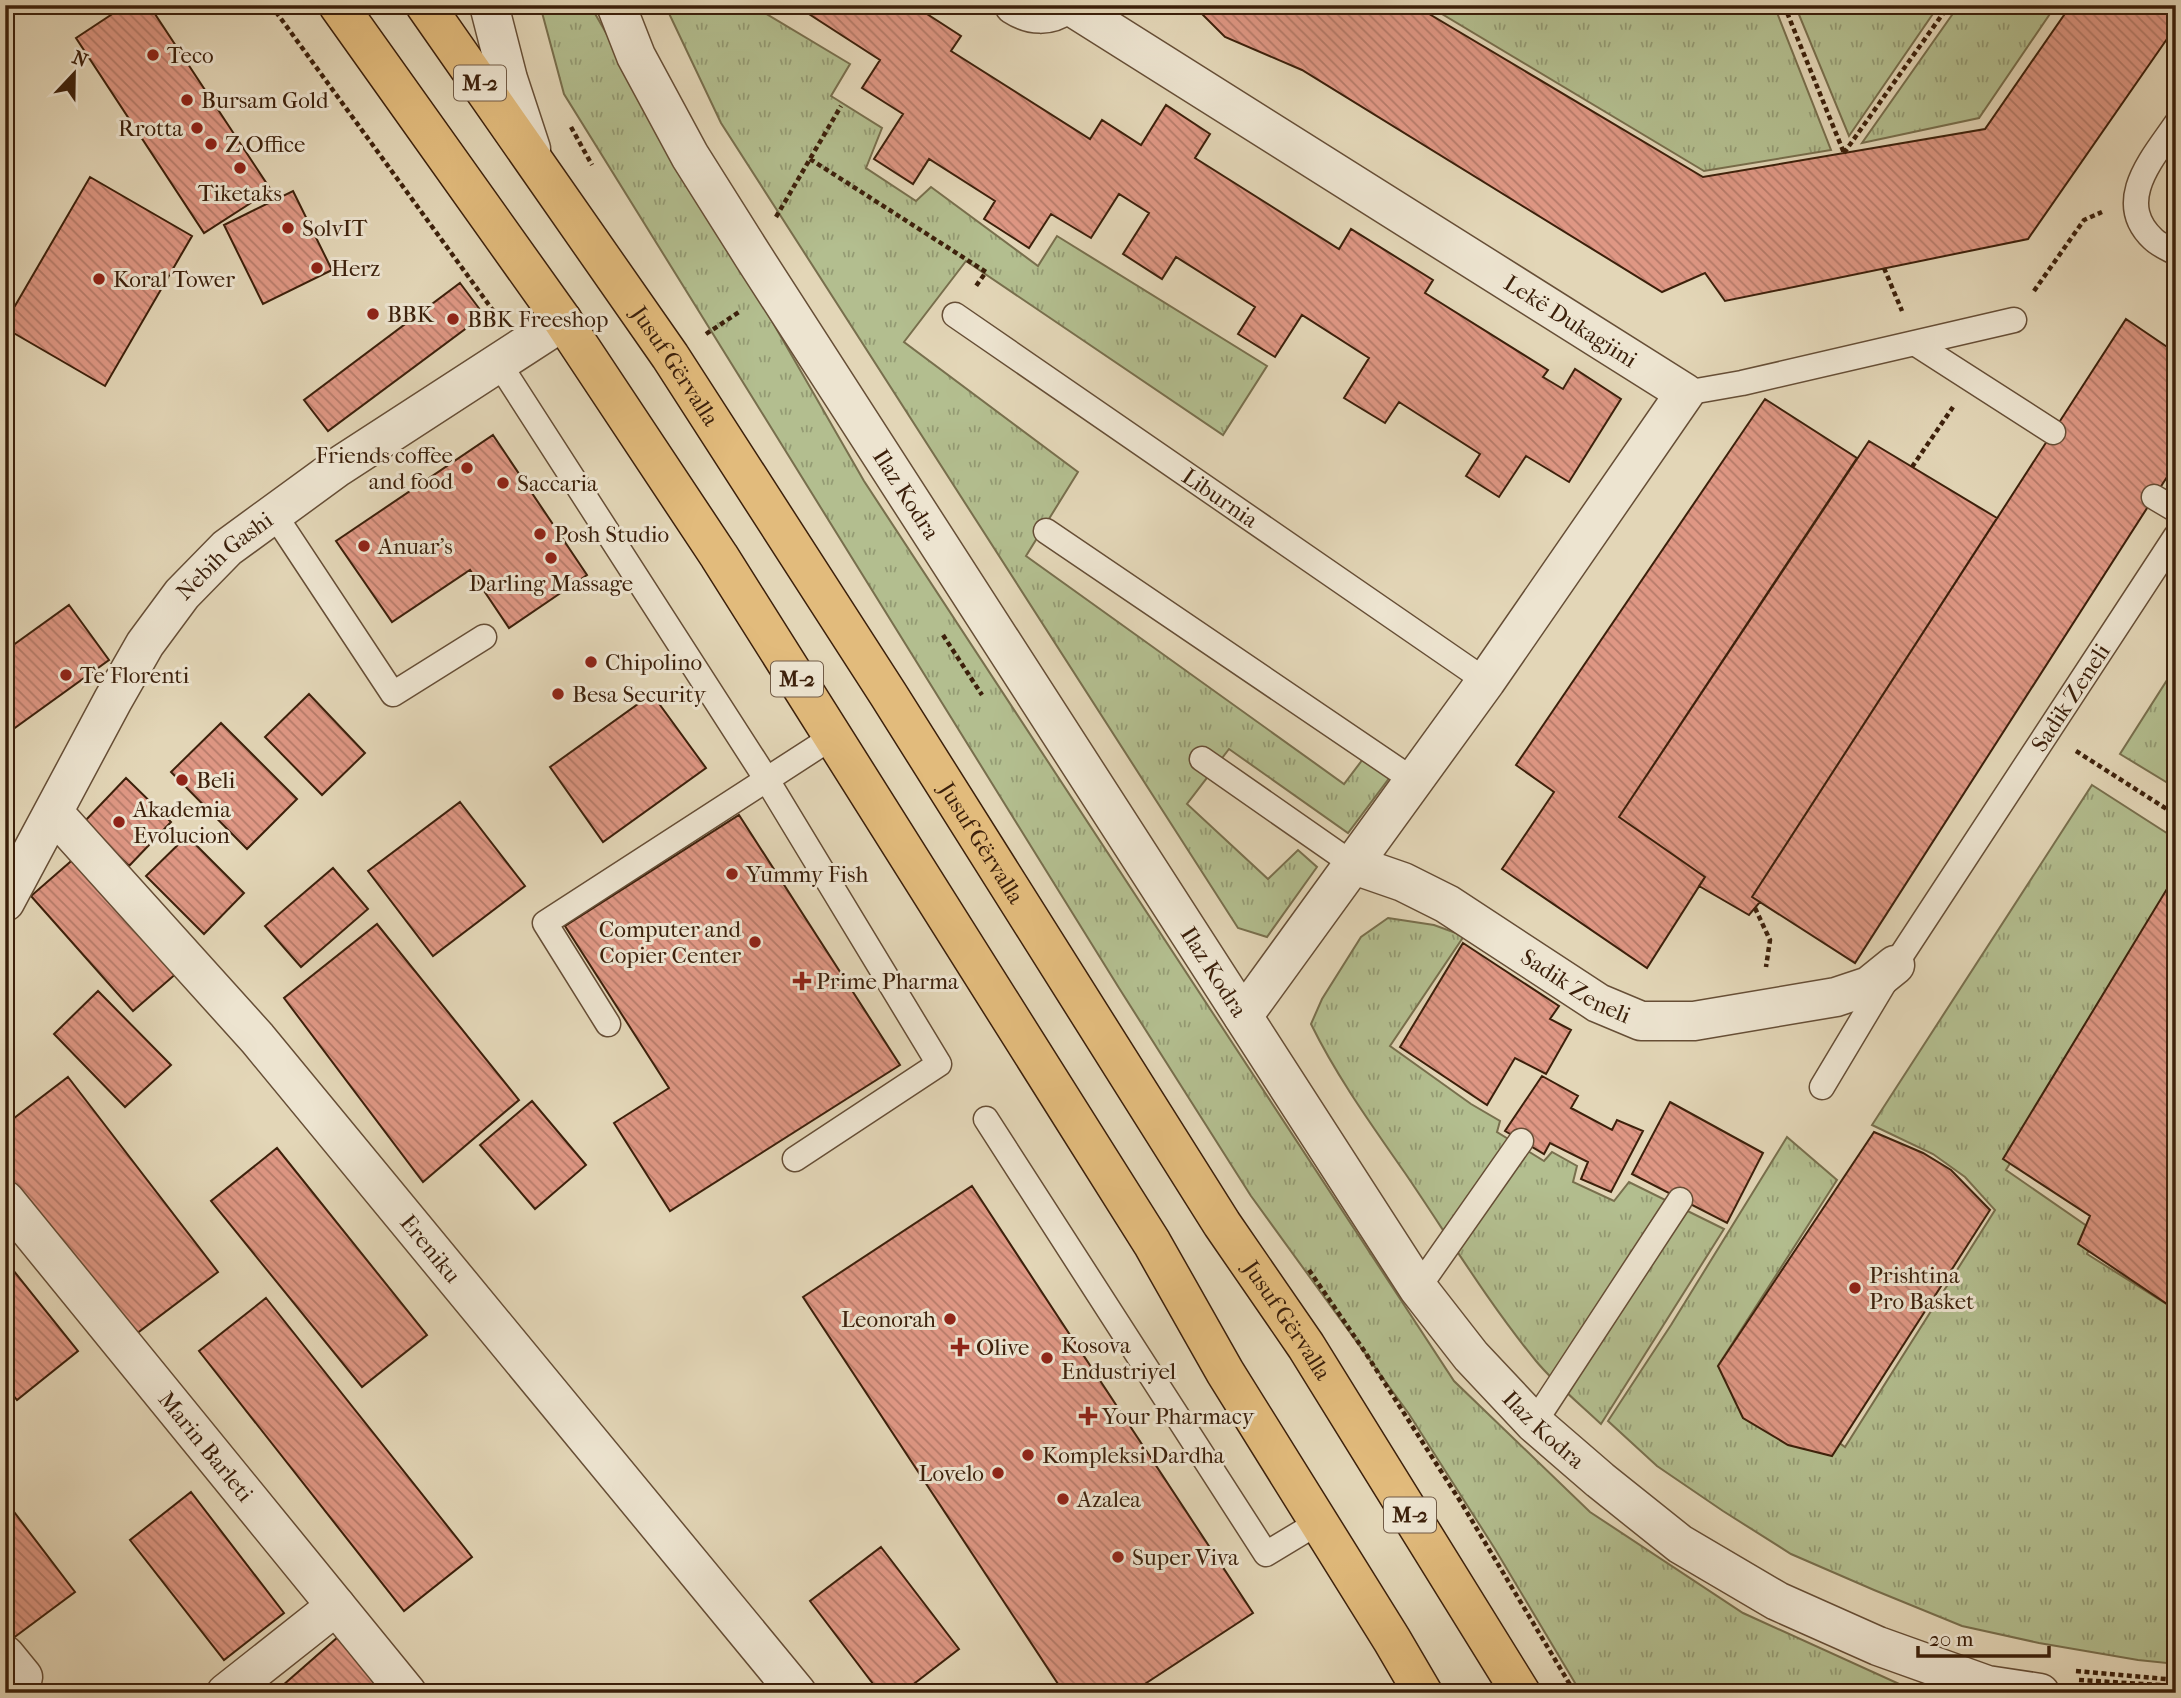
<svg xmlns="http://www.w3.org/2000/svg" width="2181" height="1698" font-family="'IM FELL French Canon',serif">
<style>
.grass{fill:url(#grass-tufts);stroke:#786f4d;stroke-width:2}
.building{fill:url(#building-back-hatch);stroke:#3c200b;stroke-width:2}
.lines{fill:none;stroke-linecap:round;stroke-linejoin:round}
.service-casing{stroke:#664e36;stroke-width:27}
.minor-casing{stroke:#664e36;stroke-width:41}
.tertiary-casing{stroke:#664e36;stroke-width:41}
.trunk-casing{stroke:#3c200b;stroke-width:41}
.path{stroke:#3c200b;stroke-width:4.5;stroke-dasharray:5 3.5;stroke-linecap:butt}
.service{stroke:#ede4d0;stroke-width:24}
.minor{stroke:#ede4d0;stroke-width:38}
.tertiary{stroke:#ede4d0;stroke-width:38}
.trunk{stroke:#e2bb7c;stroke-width:38}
.poi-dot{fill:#8f2418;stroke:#ede4d0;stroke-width:2.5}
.labels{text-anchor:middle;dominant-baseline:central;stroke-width:6;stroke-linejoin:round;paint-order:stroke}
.shield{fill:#ede4d0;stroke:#715b46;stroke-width:2}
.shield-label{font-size:21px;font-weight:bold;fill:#3c200b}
.poi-label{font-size:23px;fill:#3c200b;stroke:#ede4d0;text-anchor:start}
.street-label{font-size:23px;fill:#3c200b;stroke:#ede4d0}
</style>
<defs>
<pattern id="grass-tufts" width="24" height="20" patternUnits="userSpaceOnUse" patternTransform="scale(1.75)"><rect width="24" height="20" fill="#b3be8f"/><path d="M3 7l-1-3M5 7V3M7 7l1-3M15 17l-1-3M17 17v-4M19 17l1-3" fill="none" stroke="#939a73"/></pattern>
<pattern id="building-back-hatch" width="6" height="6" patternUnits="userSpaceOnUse" patternTransform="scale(1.75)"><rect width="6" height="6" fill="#df9784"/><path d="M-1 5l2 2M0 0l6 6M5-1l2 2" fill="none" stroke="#b67b6a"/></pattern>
</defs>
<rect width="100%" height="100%" fill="#e3d6b7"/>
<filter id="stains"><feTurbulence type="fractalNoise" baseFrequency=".00286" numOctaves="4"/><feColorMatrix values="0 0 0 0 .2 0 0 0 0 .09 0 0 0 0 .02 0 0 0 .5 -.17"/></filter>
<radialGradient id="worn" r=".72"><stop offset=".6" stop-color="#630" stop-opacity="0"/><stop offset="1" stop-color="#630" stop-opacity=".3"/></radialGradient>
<!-- grass -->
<path class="grass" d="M540 5H590L864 481 1454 1381 1590 1512 1743 1613 1908 1688 1929 1693H1581L1495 1549 1409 1414 1251 1196 1119 988 564 94Z
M665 5H769L765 13 850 64 831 96 882 128 866 168 916 201 931 187 1038 266 1057 236 1267 366 1223 435 966 261 904 342 1078 472 1026 556 1344 784 1363 759 1390 777 1348 833 1229 749 1187 804 1268 879 1298 850 1317 867 1267 937 1238 928 721 123Z
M1427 5H1774L1831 150 1704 171Z
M1795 5H1939L1849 136Z
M1959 5H2056L1979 118 1862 143Z
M2176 666V788L2120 754Z
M2092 785 2176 839V893L2006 1170 2097 1233 2087 1254 2176 1310V1664L2138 1660 2039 1643 1962 1626 1874 1590 1791 1554 1723 1511 1657 1466 1608 1421 1671 1325 1787 1137 1837 1180 1718 1366 1789 1406 1845 1447 1995 1210 1965 1177 1933 1154 1872 1125Z
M1388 918 1434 925 1464 936 1390 1046 1471 1104 1500 1121 1497 1132 1544 1161 1552 1152 1577 1166 1573 1182 1614 1201 1629 1182 1724 1229 1601 1424C1580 1404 1555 1384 1536 1361 1487 1301 1448 1236 1405 1173 1371 1124 1337 1077 1311 1024L1322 999 1361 937Z"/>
<!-- building -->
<path class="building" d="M126 5H149L271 190 204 233 76 38Z
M795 5H913L961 36 951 51 1090 139 1102 120 1141 145 1166 105 1210 134 1195 158 1339 249 1351 229 1433 280 1425 293 1548 370 1543 377 1563 389 1575 369 1621 399 1569 482 1526 456 1499 497 1466 476 1480 454 1399 402 1385 423 1344 398 1369 358 1302 315 1275 357 1238 334 1255 307 1176 257 1162 279 1123 254 1149 213 1119 194 1091 238 1051 214 1029 248 984 219 995 201 929 159 913 184 874 159 903 114 862 88 880 60Z
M1193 5H1414L1703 177 1985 129 2071 5H2176V26L2028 239 1725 301 1705 273 1662 292 1302 70 1225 37Z
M90 177 192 236 105 386 5 328V323Z
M293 191 332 270 263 304 224 225Z
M460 283 484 315 328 431 304 400Z
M2126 319 2176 353V463L1855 963 1752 897Z
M1765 399 1857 458 1619 817 1705 877 1647 968 1502 869 1554 792 1516 765Z
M493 435 587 575 509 628 470 570 392 622 336 541Z
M1869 441 1997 518 1752 897 1760 902 1749 915 1699 886 1705 877 1619 817Z
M69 605 109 660 5 735V651Z
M309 694 365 753 322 795 265 737Z
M652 694 706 768 603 842 550 767Z
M221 723 297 799 247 849 171 772Z
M126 778 171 822 129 866 84 822Z
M460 802 525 886 433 956 368 871Z
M739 815 900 1065 670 1211 614 1123 669 1088 565 926Z
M187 836 244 893 204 934 146 876Z
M77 856 178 972 133 1011 31 896Z
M333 868 368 909 301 967 265 926Z
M2176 874V1310L2078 1244 2090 1216 2003 1159Z
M377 924 519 1100 423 1182 284 998Z
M1463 943 1559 1006 1550 1019 1571 1030 1546 1074 1515 1058 1487 1105 1400 1047Z
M98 991 171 1065 125 1107 54 1034Z
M1542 1076 1578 1096 1571 1108 1612 1130 1617 1120 1643 1131 1611 1192 1581 1179 1588 1162 1550 1143 1544 1154 1505 1131Z
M68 1077 218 1272 132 1337 5 1172V1125Z
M532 1101 586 1165 535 1209 480 1145Z
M1670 1102 1763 1153 1727 1223 1632 1174Z
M1874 1132 1923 1153 1951 1170 1990 1210 1832 1456 1788 1445 1743 1418 1718 1366Z
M277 1148 427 1335 362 1387 211 1201Z
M972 1186 1253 1613 1131 1693H1064L803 1297Z
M5 1260 78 1351 17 1400 5 1385Z
M266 1298 472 1557 404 1611 199 1351Z
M191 1492 284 1613 224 1660 130 1540Z
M5 1500 75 1592 8 1642 5 1639Z
M881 1547 959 1649 902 1693H880L810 1601Z
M338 1637 387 1693H274Z"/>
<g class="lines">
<!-- service casing -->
<g class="service-casing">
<g id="service">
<path d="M2176 124C2153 158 2113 201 2153 239 2159 245 2169 249 2176 253"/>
<path id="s1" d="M955 315 1486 681"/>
<path d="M1916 344 2053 432"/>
<path d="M498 362 767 780 939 1064 795 1159"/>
<path d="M1685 393 1742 383 2014 320"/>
<path d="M2154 497 2176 510"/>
<path d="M274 514 393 694 484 637"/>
<path d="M1046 531 1413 780"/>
<path d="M1202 759 1354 865"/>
<path d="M608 1024 545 923 834 736"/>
<path id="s2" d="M1822 1087 1895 965 2176 536"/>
<path d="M986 1119 1266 1554 1319 1522"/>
<path d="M1418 1288 1521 1141"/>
<path d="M1534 1423 1680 1200"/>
</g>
</g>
<!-- minor casing -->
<g class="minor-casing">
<g id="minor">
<path d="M1014 5C1031 16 1049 17 1065 5"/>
<path id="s3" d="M1069 5 1685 393 1486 681 1243 1016"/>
<path id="s4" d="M54 813 257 1038 797 1693"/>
<path id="s5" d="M1354 865 1403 882 1447 904 1598 1003 1641 1021H1694L1836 997 1869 986 1895 965"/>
<path id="s6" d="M5 902 113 700 145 644 182 594 227 548 338 467 563 321"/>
<path id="s7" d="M5 1200 407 1693"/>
<path d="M5 1655 23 1677 5 1688"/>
<path d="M226 1693 336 1606"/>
</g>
</g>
<!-- tertiary casing -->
<g class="tertiary-casing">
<g id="tertiary">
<path d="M489 5 508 79 531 149"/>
<path id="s8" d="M616 5 636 56 690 156 753 256 1418 1288 1471 1356 1534 1423 1600 1480 1680 1544 1777 1601 1878 1646 1987 1685 2040 1693"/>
</g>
</g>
<!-- trunk casing -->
<g class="trunk-casing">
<g id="trunk">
<path d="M338 5 563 321 719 556 1152 1243 1225 1372 1392 1640 1423 1693"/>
<path id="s9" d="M425 5 670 356 888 694 1222 1224 1306 1346 1521 1693"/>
</g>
</g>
<!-- path -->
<path class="path" d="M271 5 497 316
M1784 5 1844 153
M5 9 7 5
M571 127 592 165
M1844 153 1949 5
M810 159 986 272 976 286
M776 217 841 106
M1884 268 1902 311
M2034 291 2084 220 2102 212
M706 334 739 312
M1912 467 1953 407
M943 635 982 695
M2076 751 2176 815
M1755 908 1770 940 1766 967
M1309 1270 1363 1349 1462 1504 1575 1693
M2076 1671 2176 1680
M2079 1680 2176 1686"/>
<!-- service -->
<use href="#service" class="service"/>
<!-- minor -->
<use href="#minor" class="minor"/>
<!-- tertiary -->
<use href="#tertiary" class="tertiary"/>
<!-- trunk -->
<use href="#trunk" class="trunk"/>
</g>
<!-- markers -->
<g class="poi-dot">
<circle cx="153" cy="55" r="7"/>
<circle cx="187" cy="100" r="7"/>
<circle cx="197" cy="128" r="7"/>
<circle cx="211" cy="144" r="7"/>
<circle cx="240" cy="168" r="7"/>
<circle cx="288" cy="228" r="7"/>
<circle cx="317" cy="268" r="7"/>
<circle cx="99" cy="279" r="7"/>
<circle cx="373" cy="314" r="7"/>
<circle cx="453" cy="319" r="7"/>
<circle cx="467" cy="468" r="7"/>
<circle cx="503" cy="483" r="7"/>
<circle cx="540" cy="534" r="7"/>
<circle cx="364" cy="546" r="7"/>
<circle cx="551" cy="558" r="7"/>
<circle cx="591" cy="662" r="7"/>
<circle cx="66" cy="675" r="7"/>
<circle cx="558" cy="694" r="7"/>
<circle cx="182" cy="780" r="7"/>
<circle cx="119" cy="822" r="7"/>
<circle cx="732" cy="874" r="7"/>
<circle cx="755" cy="942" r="7"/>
<path d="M798.5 970.5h7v7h7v7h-7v7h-7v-7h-7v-7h7z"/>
<circle cx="1855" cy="1288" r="7"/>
<circle cx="950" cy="1319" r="7"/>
<path d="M956.5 1336.5h7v7h7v7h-7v7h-7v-7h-7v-7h7z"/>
<circle cx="1047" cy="1358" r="7"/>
<path d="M1084.5 1405.5h7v7h7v7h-7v7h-7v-7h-7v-7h7z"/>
<circle cx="1028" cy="1455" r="7"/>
<circle cx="998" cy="1473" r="7"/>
<circle cx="1063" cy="1499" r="7"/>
<circle cx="1118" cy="1557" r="7"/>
</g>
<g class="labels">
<!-- shield labels -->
<g class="shield">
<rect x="454" y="65.5" width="52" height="35" rx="5"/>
<rect x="771" y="661.5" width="52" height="35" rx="5"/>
<rect x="1384" y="1497.5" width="52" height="35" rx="5"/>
</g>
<g class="shield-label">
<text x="480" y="83">M-2</text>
<text x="797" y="679">M-2</text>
<text x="1410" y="1515">M-2</text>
</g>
<!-- poi labels -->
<g class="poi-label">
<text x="167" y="55">Teco</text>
<text x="201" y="100">Bursam Gold</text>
<text x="183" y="128" text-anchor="end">Rrotta</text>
<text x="225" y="144">Z Office</text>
<text x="240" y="193" text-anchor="middle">Tiketaks</text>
<text x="302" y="228">SolvIT</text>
<text x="331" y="268">Herz</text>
<text x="113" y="279">Koral Tower</text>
<text x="387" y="314">BBK</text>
<text x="467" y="319">BBK Freeshop</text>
<text x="453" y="455" text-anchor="end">Friends coffee<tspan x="453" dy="26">and food</tspan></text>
<text x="517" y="483">Saccaria</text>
<text x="554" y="534">Posh Studio</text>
<text x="378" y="546">Anuar's</text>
<text x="551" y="583" text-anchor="middle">Darling Massage</text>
<text x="605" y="662">Chipolino</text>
<text x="80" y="675">Te Florenti</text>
<text x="572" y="694">Besa Security</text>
<text x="196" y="780">Beli</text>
<text x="133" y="809">Akademia<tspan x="133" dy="26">Evolucion</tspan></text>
<text x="746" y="874">Yummy Fish</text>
<text x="741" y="929" text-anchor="end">Computer and<tspan x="741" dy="26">Copier Center</tspan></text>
<text x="816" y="981">Prime Pharma</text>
<text x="1869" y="1275">Prishtina<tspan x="1869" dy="26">Pro Basket</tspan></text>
<text x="936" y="1319" text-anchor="end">Leonorah</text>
<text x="1061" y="1345">Kosova<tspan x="1061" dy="26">Endustriyel</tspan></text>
<text x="976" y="1347">Olive</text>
<text x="1102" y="1416">Your Pharmacy</text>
<text x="1042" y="1455">Kompleksi Dardha</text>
<text x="984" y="1473" text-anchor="end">Lovelo</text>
<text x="1077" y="1499">Azalea</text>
<text x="1132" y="1557">Super Viva</text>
</g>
<!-- street labels -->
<g class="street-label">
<text stroke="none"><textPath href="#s3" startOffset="593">Lekë Dukagjini</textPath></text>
<text stroke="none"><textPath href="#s9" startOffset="439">Jusuf Gërvalla</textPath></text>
<text stroke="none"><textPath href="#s8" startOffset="570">Ilaz Kodra</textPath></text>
<text stroke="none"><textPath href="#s1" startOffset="322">Liburnia</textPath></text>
<text stroke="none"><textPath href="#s6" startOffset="413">Nebih Gashi</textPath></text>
<text stroke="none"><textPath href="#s2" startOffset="462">Sadik Zeneli</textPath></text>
<text stroke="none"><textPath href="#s9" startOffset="1006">Jusuf Gërvalla</textPath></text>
<text stroke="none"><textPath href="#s8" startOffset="1138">Ilaz Kodra</textPath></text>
<text stroke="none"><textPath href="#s5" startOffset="254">Sadik Zeneli</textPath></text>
<text stroke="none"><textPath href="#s4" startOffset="576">Ereniku</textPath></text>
<text stroke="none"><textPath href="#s9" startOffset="1573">Jusuf Gërvalla</textPath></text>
<text stroke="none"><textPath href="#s8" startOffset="1704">Ilaz Kodra</textPath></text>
<text stroke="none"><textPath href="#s7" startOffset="318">Marin Barleti</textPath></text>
</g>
</g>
<!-- margin -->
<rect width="2181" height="1698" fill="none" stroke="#e3d6b7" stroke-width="28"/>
<rect x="7" y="7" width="2167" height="1684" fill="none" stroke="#3c200b" stroke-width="3.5"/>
<rect x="14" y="14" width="2153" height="1670" fill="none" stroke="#3c200b" stroke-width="2"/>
<!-- north arrow -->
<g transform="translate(74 74) rotate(22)" stroke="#ede4d0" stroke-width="5" paint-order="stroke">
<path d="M0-5L12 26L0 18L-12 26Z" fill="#3c200b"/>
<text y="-10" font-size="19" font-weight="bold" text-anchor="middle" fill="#3c200b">N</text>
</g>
<!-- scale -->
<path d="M1918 1646v10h131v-10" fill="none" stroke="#3c200b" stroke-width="3.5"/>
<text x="1929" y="1646" font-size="21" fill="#3c200b" stroke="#ede4d0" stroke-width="5" paint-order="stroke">20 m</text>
<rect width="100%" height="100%" filter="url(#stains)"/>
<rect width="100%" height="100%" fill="url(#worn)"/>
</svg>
